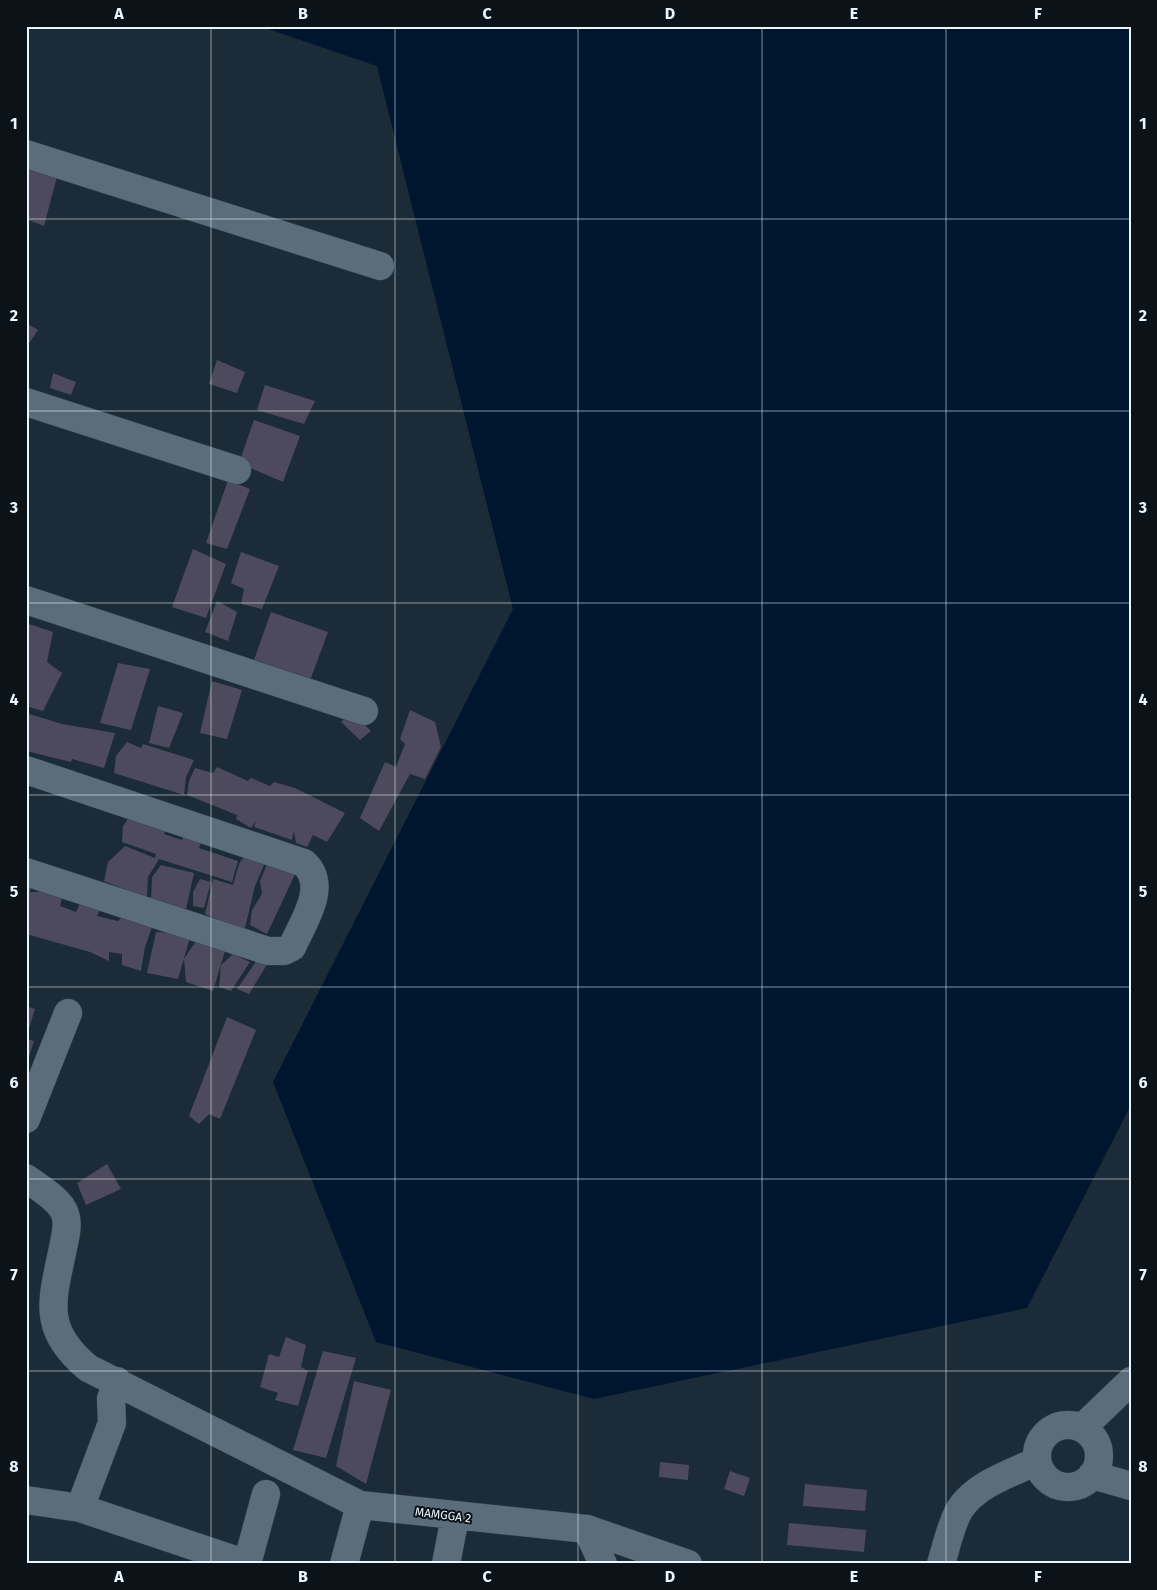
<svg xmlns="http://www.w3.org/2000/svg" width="1157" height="1590" font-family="'Fira Sans',sans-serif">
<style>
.water{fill:#00162f}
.building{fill:#4e4a5d}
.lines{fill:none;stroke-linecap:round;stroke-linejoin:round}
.minor-casing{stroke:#38454f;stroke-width:29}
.minor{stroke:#5b6d7b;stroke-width:28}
.grid{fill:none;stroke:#ebf5fd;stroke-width:1;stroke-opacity:0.55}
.labels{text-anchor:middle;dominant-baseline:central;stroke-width:4;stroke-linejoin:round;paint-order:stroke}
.street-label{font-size:12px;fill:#ebf5fd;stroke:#0b1218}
.neatline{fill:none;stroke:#ebf5fd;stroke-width:2}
.grid-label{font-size:16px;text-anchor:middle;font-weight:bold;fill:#ebf5fd}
</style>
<rect width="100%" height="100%" fill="#1b2b37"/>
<!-- water -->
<path class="water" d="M259 26H1131V1105L1027 1308 594 1399 376 1342 273 1082 513 609 377 66Z"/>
<!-- building -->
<path class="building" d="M26 158 58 173 44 226 26 219Z
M26 323 38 330 26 348Z
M217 360 245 372 237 393 209 384Z
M53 373 76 382 71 395 50 388Z
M265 385 315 401 304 424 257 410Z
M254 420 300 436 283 482 239 463Z
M228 480 250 489 227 549 206 543Z
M193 549 226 564 206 618 172 607Z
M241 552 279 566 262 609 241 604 244 589 231 583Z
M217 601 237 612 228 641 205 632Z
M271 612 328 632 308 686 254 660Z
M26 623 53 632 47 662 62 673 43 711 26 706Z
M118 663 150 669 131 730 100 723Z
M212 681 242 690 227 739 200 733Z
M158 706 183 713 169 748 149 743Z
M410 710 435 722 441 747 425 779 410 774 379 831 360 818 385 762 396 767 405 744 400 739Z
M351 712 371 731 360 740 341 722Z
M26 713 62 724 115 733 104 768 72 759 71 762 26 751Z
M127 742 141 748 143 744 194 760 186 777 184 795 114 773 116 756Z
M217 767 248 781 251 778 270 786 274 782 295 788 345 813 327 842 313 835 307 847 296 843 294 831 292 840 254 827 256 821 251 828 236 819 237 815 187 795 189 781 195 768 213 773Z
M131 815 166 829 164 834 182 840 189 827 204 835 199 848 238 861 232 882 159 859 148 877 147 898 104 881 108 862 125 846 155 858 156 854 122 842 123 826Z
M249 850 267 858 255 886 244 932 205 914 213 879 233 885 239 864Z
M268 862 296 872 267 934 250 925 252 910 262 894 260 881Z
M161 865 194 873 186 909 151 902 152 877Z
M200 879 211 882 204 908 193 906V892Z
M26 885 32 887 30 892H38L43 889 63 894 60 906 76 912 81 901 102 905 97 916 118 921 123 916 153 924 145 947 141 971 122 965V954L109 952V961L90 952 26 934Z
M156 932 191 934 178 979 147 973Z
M196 941 225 951 213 991 186 982 184 959Z
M233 954 250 962 231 991 219 987 221 965Z
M257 960 268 963 249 994 237 989Z
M26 1006 35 1009 27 1035H26Z
M227 1017 256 1030 220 1119 209 1114 199 1124 189 1116Z
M26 1039 34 1041 27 1063H26Z
M107 1164 121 1189 86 1205 77 1183Z
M286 1337 306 1345 301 1367 308 1371 298 1406 275 1400 278 1393 260 1387 269 1354 279 1357Z
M323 1351 356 1358 326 1458 293 1450Z
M354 1381 391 1390 366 1484 336 1466Z
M660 1462 689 1465 688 1480 659 1477Z
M730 1471 750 1478 744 1496 724 1489Z
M805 1484 867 1490 865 1511 803 1506Z
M789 1523 866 1530 864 1552 787 1545Z"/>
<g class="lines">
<!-- minor casing -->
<g class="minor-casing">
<path id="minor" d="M26 154 380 266
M26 402 237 470
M26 600 364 711
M26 770 304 863C329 886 303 922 292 947L284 951H268L26 872
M26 1119 68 1013
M26 1178C38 1187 61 1200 65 1214 69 1225 65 1237 63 1248 52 1301 41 1329 88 1368L360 1505 587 1529 688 1564
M1037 1456a31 31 0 1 1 62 0a31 31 0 1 1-62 0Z
M1082 1428 1131 1381
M1092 1475 1131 1486
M26 1500 80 1508 247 1564
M80 1508 112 1423 111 1399 117 1381
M587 1529 603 1564
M247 1564 266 1494
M344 1564 360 1505
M446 1564 455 1517
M941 1564C946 1548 951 1523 960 1509 976 1484 1012 1473 1037 1461"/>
</g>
<!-- minor -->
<use href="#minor" class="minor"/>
</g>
<!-- grid -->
<path class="grid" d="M211 26V1564M395 26V1564M578 26V1564M762 26V1564M946 26V1564M26 219H1131M26 411H1131M26 603H1131M26 795H1131M26 987H1131M26 1179H1131M26 1371H1131"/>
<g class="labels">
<!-- street labels -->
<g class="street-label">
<text transform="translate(443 1515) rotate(7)">MAMGGA 2</text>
</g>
</g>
<!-- border -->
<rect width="1157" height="1590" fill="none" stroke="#0b1218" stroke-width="55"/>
<rect x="28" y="28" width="1102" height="1534" class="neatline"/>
<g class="grid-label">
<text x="119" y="19">A</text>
<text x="303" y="19">B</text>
<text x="487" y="19">C</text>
<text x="670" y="19">D</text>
<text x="854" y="19">E</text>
<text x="1038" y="19">F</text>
<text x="14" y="129">1</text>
<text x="1143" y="129">1</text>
<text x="14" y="321">2</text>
<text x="1143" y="321">2</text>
<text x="14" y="513">3</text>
<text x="1143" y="513">3</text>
<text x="14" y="705">4</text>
<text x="1143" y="705">4</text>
<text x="14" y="897">5</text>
<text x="1143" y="897">5</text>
<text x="14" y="1088">6</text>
<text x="1143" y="1088">6</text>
<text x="14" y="1280">7</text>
<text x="1143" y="1280">7</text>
<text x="14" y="1472">8</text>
<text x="1143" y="1472">8</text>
<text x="119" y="1582">A</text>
<text x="303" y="1582">B</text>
<text x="487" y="1582">C</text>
<text x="670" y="1582">D</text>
<text x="854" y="1582">E</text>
<text x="1038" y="1582">F</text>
</g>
</svg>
